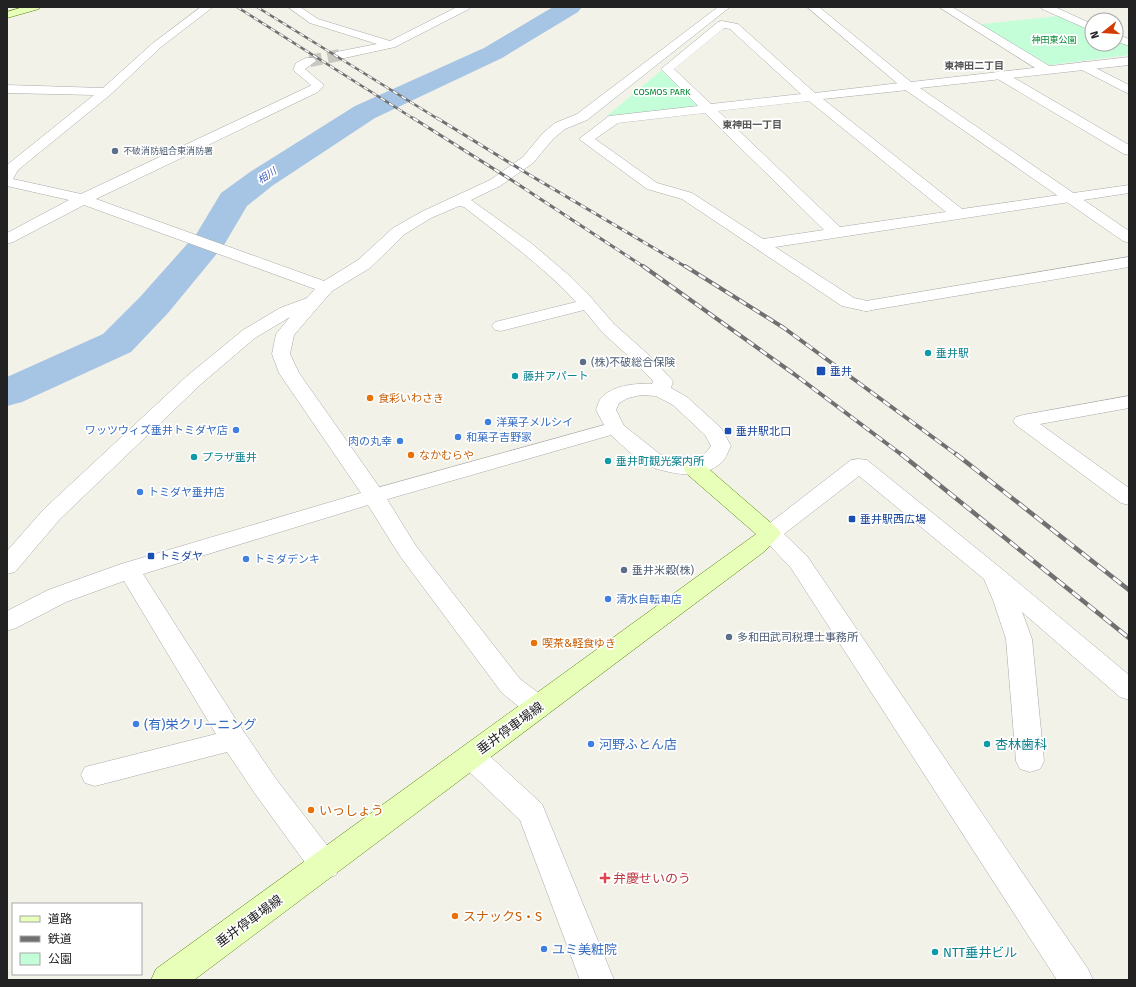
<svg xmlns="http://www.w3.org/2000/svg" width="1136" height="987" font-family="'Fira Sans','Noto Sans JP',sans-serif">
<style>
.park{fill:#c4fed9}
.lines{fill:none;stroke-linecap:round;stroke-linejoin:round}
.river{fill:#a6c4e3;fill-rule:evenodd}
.minor-tunnel{stroke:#c9c8c0;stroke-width:12;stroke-dasharray:12 6;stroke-linecap:butt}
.minor-casing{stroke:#a9a9a9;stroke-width:1}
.tertiary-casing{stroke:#a9a9a9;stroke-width:1}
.secondary-casing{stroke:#4f8200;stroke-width:1}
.minor{fill:#fff;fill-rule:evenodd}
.tertiary{fill:#fff;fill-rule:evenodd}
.secondary{fill:#e8ffba;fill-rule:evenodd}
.rail-far3-casing{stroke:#707070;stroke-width:2.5}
.rail-far2-casing{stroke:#707070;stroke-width:3}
.rail-far1-casing{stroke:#707070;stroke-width:4}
.rail-casing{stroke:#707070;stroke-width:4.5}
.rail-far3{stroke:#fff;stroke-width:1.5;stroke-dasharray:5;stroke-linecap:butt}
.rail-far2{stroke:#fff;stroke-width:2;stroke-dasharray:6;stroke-linecap:butt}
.rail-far1{stroke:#fff;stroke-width:2.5;stroke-dasharray:8;stroke-linecap:butt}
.rail{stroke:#fff;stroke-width:3;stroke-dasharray:10;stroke-linecap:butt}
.service-dot{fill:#5c6f8a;stroke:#fff;stroke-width:1.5}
.culture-dot{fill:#0f9aa8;stroke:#fff;stroke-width:1.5}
.transit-dot{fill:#1a4fb4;stroke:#fff;stroke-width:1.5}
.food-dot{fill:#e8710a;stroke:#fff;stroke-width:1.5}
.shop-dot{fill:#3f7fe0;stroke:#fff;stroke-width:1.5}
.health-dot{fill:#e0444e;stroke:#fff;stroke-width:1.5}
.labels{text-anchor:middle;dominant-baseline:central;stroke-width:3.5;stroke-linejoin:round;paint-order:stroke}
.far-park-label{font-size:9px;fill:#048733;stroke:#fff}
.far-service-label{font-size:9px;fill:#4e5e75;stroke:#fff;text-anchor:start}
.far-neighbourhood-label{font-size:10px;font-weight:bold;fill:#555;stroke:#fff}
.far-water-label{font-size:10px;font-style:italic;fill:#455fbb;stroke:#fff}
.culture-label{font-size:11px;fill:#0d838f;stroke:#fff;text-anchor:start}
.service-label{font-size:11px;fill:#4e5e75;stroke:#fff;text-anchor:start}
.transit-label{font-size:11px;fill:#164399;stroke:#fff;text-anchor:start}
.food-label{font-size:11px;fill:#c56008;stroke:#fff;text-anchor:start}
.shop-label{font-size:11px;fill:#366cbe;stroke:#fff;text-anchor:start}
.near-shop-label{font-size:13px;fill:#366cbe;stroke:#fff;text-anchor:start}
.near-street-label{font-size:13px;fill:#222;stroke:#fff}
.near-culture-label{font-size:13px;fill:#0d838f;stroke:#fff;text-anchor:start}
.near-food-label{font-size:13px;fill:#c56008;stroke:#fff;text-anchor:start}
.near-health-label{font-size:13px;fill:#be3a42;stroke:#fff;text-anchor:start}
</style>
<rect width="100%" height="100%" fill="#f3f2e8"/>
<!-- park -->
<path class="park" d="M1058 16 1092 30V44H1116V40L1129 45V55L1042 66 973 25Z
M664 68 702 106 607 116Z"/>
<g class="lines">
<!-- river -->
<path class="river" d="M553 7H582L578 12 502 58 375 118 272 186 247 206 224 245 168 313 131 352 22 402 7 406V377L103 334 140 297 197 233 221 193 250 172 355 106 484 48Z"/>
<!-- minor-tunnel -->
<path class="minor-tunnel" d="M310 61 340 55"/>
<!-- minor casing -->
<g class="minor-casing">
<path id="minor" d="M201 7H213L161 47 110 95 18 170 13 179 81 194 310 86 311 85 293 70 296 63 306 58H314L316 61 305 69 324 85 318 92 96 199 324 281 358 260 393 228 421 212 490 180 523 157 543 133 555 123 577 114 718 7H730L587 120 565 129 553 139 533 163 500 186 471 200 531 243 571 277 588 294 614 324 650 356 673 381 671 388 687 397 721 428 731 446C728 451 726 459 721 463 711 471 699 476 687 474L684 469C692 458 703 459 711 446L705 435 673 405 656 396 641 395 628 398 619 403 616 410 625 428 622 432 615 434 608 432 596 410C598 405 599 399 603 396 615 385 637 383 652 384L653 381 637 364 602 332 584 310 501 331 495 330 492 326 495 322 576 302C543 266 502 237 464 207L459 206 431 218 405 234 370 268 332 291 294 335 290 354 299 373 382 491 416 546 520 679 548 700 551 707 548 714 538 717 528 714 502 693 400 556 368 505 143 574 242 729 276 779 336 857 340 866 336 875 325 879 314 875 256 795 227 752 95 786 85 783 81 775 85 767 216 734 124 581 66 602 16 628 7 631V611L48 590 121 564 361 493 279 373 272 354 276 334 290 317 255 338 201 384 60 519 15 572 7 574V551L44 509 187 376 243 330 280 308 307 298 315 289 84 205 13 242 7 244V233L69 200 7 186V165L94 95 7 93V85L103 88 153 43Z
M288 7H300L318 19 390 41 457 7H470L469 9 395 47 340 59 336 58 334 55 336 52 377 44 310 23Z
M939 7H952L1051 67 1053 70 1051 73H1043Z
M1041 7H1055L1092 24V31L1042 9Z
M722 21 738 24 815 93 908 82 912 83 914 86 912 89 908 90 823 99 962 209 1129 185V193L775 247 854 298 872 302 875 306 872 310 866 311 842 306 682 199 647 189 579 139 609 116 698 106 661 69 718 22ZM724 28 730 29 801 94 711 104 674 69ZM809 101 946 212 840 227 718 111ZM705 113 824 230 763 239 692 193 657 183 595 139 618 123Z
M1116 34 1129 39V46L1116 41Z
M1084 62 1129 85V94L1080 69 1078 66 1080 63Z
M1000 71 1004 72 1129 145V155L1124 154 996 78 994 75 996 72Z
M1129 396V408L1040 424 1129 488V505L1121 503 1016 425 1013 421 1016 417 1023 415Z
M859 459 867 460 997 565 1129 675V700L1120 697 1022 612 1032 639 1044 761 1040 769 1030 772 1020 769 1016 761 1006 639 993 600 984 579 859 476 784 534 807 556 1088 969 1093 980H1057L791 568 759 534 762 529 851 460Z
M471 745 481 748 542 804 614 980H580L520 820 461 764 457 756 461 748Z"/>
</g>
<!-- tertiary casing -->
<g class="tertiary-casing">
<path id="tertiary" d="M807 7H819L911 82 1129 57V65L920 88 1129 231V243L1123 241 904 89Z
M1129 257V267L866 311 860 310 857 306 860 302 866 301Z
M615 422 622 424 661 455 678 461 703 464 706 469 703 474C689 477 657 471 645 464 633 456 622 445 611 435L374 503 366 501 363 496 366 491Z"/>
</g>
<!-- secondary casing -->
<g class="secondary-casing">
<path id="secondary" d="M23 7H40L39 9 7 18V12Z
M695 463 703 464 778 529 781 534 765 551 194 980H151L156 969 756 534 687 474 684 469 687 464Z"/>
</g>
<!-- minor -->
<use href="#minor" class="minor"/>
<!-- tertiary -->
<use href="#tertiary" class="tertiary"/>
<!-- secondary -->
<use href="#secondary" class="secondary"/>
<!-- rail-far3 casing -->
<g class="rail-far3-casing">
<path id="rail-far3" d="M237 7 414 119
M257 7 438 119"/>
</g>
<!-- rail-far2 casing -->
<g class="rail-far2-casing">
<path id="rail-far2" d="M413 118 513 181 644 267
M437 118 528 174 686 267"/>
</g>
<!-- rail-far1 casing -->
<g class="rail-far1-casing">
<path id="rail-far1" d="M643 266 794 374 902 455
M685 266 784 328 957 455"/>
</g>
<!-- rail casing -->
<g class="rail-casing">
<path id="rail" d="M901 454 1129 638
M956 454 1129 590"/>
</g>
<!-- rail-far3 -->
<use href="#rail-far3" class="rail-far3"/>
<!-- rail-far2 -->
<use href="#rail-far2" class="rail-far2"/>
<!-- rail-far1 -->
<use href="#rail-far1" class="rail-far1"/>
<!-- rail -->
<use href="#rail" class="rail"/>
</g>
<!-- markers -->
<g class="service-dot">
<circle cx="115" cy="151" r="4"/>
<circle cx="583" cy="362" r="4"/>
<circle cx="624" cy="570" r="4"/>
<circle cx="729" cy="637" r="4"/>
</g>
<g class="culture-dot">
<circle cx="928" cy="353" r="4"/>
<circle cx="515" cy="376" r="4"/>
<circle cx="194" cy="457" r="4"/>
<circle cx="608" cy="461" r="4"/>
<circle cx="987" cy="744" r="4"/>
<circle cx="935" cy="952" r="4"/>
</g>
<g class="transit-dot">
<rect x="816" y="366" width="10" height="10" rx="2"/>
<rect x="724" y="427" width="8" height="8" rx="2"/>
<rect x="848" y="515" width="8" height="8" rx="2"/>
<rect x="147" y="552" width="8" height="8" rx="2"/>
</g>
<g class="food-dot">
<circle cx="370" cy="398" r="4"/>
<circle cx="411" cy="455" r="4"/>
<circle cx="534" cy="643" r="4"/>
<circle cx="311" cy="810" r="4"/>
<circle cx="455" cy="916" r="4"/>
</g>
<g class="shop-dot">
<circle cx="488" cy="422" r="4"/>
<circle cx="236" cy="430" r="4"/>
<circle cx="458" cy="437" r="4"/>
<circle cx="400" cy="441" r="4"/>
<circle cx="140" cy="492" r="4"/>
<circle cx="246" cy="559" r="4"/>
<circle cx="608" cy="599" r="4"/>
<circle cx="136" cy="724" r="4"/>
<circle cx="591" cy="744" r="4"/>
<circle cx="544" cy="949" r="4"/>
</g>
<path class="health-dot" d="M603 872h4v4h4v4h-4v4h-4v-4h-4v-4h4z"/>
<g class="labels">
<!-- far-park labels -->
<g class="far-park-label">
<text x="1054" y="40">神田東公園</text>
<text x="662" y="92">COSMOS PARK</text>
</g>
<!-- far-service labels -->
<g class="far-service-label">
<text x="123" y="151">不破消防組合東消防署</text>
</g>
<!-- far-neighbourhood labels -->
<g class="far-neighbourhood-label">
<text x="974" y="66">東神田二丁目</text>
<text x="752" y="125">東神田一丁目</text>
</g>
<!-- far-water labels -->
<g class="far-water-label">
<text transform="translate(267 176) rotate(-34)">相川</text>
</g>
<!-- culture labels -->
<g class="culture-label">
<text x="936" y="353">垂井駅</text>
<text x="523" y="376">藤井アパート</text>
<text x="202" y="457">プラザ垂井</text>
<text x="616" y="461">垂井町観光案内所</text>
</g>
<!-- service labels -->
<g class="service-label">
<text x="591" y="362">(株)不破総合保険</text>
<text x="632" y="570">垂井米穀(株)</text>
<text x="737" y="637">多和田武司税理士事務所</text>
</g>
<!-- transit labels -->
<g class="transit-label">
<text x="830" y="371">垂井</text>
<text x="736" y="431">垂井駅北口</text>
<text x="860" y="519">垂井駅西広場</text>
<text x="159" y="556">トミダヤ</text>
</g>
<!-- food labels -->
<g class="food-label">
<text x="378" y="398">食彩いわさき</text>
<text x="419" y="455">なかむらや</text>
<text x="542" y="643">喫茶&amp;軽食ゆき</text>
</g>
<!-- shop labels -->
<g class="shop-label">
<text x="496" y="422">洋菓子メルシイ</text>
<text x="228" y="430" text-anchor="end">ワッツウィズ垂井トミダヤ店</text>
<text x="466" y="437">和菓子吉野家</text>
<text x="392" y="441" text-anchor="end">肉の丸幸</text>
<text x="148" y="492">トミダヤ垂井店</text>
<text x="254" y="559">トミダデンキ</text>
<text x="616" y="599">清水自転車店</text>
</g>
<!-- near-shop labels -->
<g class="near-shop-label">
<text x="144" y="724">(有)栄クリーニング</text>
<text x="599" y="744">河野ふとん店</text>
<text x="552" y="949">ユミ美粧院</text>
</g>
<!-- near-street labels -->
<g class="near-street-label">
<text transform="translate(510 728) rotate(-36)">垂井停車場線</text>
<text transform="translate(249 921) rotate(-36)">垂井停車場線</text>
</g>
<!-- near-culture labels -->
<g class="near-culture-label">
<text x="995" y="744">杏林歯科</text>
<text x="943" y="952">NTT垂井ビル</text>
</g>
<!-- near-food labels -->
<g class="near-food-label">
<text x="319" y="810">いっしょう</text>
<text x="463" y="916">スナックS・S</text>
</g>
<!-- near-health labels -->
<g class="near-health-label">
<text x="613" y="878">弁慶せいのう</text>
</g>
</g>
<!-- border -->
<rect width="1136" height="987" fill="none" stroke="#222222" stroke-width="16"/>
<!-- legend -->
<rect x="12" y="903" width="130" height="72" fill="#ffffff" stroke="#a7a7a7"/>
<rect x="20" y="916" width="20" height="6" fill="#e8ffba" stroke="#a7a7a7"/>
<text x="48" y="923" font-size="12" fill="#222222">道路</text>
<rect x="20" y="936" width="20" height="6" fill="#707070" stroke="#a7a7a7"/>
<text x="48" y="943" font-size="12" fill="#222222">鉄道</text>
<rect x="20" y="953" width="20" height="12" fill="#c4fed9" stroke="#a7a7a7"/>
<text x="48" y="963" font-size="12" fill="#222222">公園</text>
<!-- north arrow -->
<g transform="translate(1104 32) rotate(253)"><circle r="19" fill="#ffffff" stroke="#a7a7a7"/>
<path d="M0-3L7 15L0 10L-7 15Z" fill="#d43b00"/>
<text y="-6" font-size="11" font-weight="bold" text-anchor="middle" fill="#222222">N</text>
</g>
</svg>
